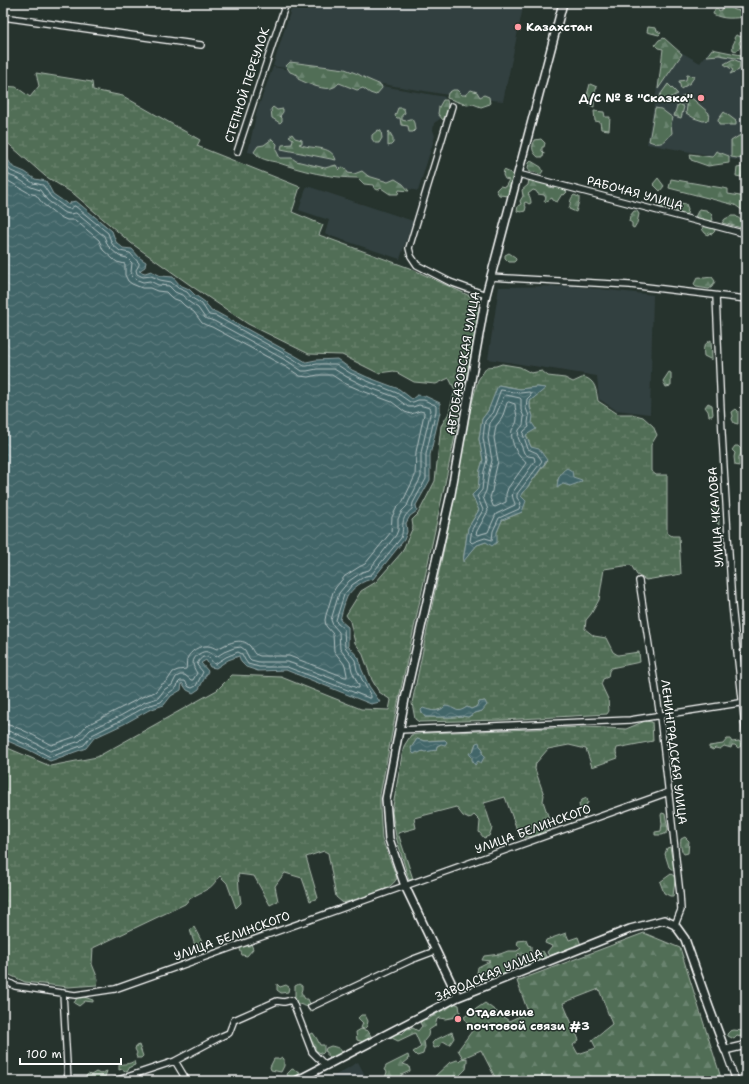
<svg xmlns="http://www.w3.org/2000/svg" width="749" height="1084" font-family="'Shantell Sans',sans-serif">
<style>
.built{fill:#334040}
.forest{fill:url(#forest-firs);stroke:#a8b6aa;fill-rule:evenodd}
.wetland{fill:url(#wetland-marsh);stroke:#a8b6aa;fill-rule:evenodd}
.water{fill:url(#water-waves);stroke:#8ea3a5}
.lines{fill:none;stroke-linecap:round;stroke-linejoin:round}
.shore{stroke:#b4c2c3;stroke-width:1}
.minor-casing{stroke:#fff;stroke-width:8}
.tertiary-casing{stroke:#fff;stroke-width:10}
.minor{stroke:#26332d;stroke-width:5.5}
.tertiary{stroke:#26332d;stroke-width:7}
.poi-dot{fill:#ff9aa2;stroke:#26332d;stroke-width:1.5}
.labels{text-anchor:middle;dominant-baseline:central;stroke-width:3;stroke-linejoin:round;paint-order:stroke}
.poi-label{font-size:12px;font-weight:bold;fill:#fff;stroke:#26332d;text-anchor:start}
.street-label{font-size:12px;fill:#fff;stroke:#26332d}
</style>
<defs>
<pattern id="forest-firs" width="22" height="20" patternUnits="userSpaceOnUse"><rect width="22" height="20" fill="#516e56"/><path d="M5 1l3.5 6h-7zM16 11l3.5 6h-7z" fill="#6b846f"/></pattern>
<pattern id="wetland-marsh" width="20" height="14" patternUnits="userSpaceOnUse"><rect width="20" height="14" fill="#516e56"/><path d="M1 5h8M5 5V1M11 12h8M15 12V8" fill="none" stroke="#6b846f"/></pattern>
<pattern id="water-waves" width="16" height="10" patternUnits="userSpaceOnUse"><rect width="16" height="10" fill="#436669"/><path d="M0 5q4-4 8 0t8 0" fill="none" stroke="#5f7d80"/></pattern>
</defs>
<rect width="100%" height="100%" fill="#26332d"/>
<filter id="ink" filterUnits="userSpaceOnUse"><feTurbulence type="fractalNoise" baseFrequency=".025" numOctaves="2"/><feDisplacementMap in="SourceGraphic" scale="8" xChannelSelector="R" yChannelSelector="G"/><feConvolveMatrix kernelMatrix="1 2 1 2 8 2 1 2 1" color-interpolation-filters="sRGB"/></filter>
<g filter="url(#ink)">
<!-- built -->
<path class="built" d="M293 3H524L503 101 461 97 273 66Z
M665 43 700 63 710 50 746 57V162L647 144Z
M273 67 445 97 440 119 434 123 433 130 435 136 418 191 248 152 257 111Z
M307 186 413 221 400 259 325 234 329 220 299 210Z
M573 286 653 295 650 414 616 410 599 399 597 376 488 359 499 287Z
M358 1062 368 1081H326Z"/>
<!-- forest -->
<path class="forest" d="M722 5H728C733 11 739 11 746 11V17C735 18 723 20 713 14L715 9H718L719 11 723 9Z
M648 27 656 28 657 31 661 33 659 35 647 32Z
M736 35 742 37 743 38 740 41 739 43 741 46 737 51 733 50C732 46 733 44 735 41L734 38Z
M664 38 682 54 658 89 663 49 658 48 655 45 659 40Z
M712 49 746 56V60L719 55 707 56Z
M733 59 740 62 739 70 730 74 733 70 724 64Z
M290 62 345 69 358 74 367 79 381 85 382 88 376 95 370 93 363 88 357 90 339 83C338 84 335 87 334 87 326 92 306 83 298 79V75L290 72 286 66Z
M687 75 695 76 690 83 681 89 679 81 686 80Z
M590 84 597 87 594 94V107L590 105 587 95Z
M668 84 678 94 669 98 667 104 658 98Z
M453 90H457L462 95H465L471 90 477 92 480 97 484 95 489 97 490 104 481 107 473 104 467 105 447 98 448 93Z
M688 95 709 113 708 120 703 121 694 118 686 113 687 106 683 103 682 96Z
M443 100H447C449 108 447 113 443 120L438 114 439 107Z
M680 104 684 107 681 118 674 116 677 106Z
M273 107 277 110 283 109V112L280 116 282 118V121L280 123 272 118 271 109Z
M398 108H402L404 109 405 113 402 115V120L406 121 409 119H412L414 123 415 130 413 132H409L408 126 401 125 400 118H397L395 116Z
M655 108 661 109 673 118 671 123 672 133C664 143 661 146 649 141Z
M594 111 604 112 605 117H610L609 130 601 129 600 122 595 121Z
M724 112 736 121V125H719L718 120Z
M378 130 381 131 382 138 379 143H375L372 139V135Z
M389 131 393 138V143L391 145 388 146V134Z
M292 134 295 138 302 140V143L299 144C311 150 331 144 336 160L281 149 282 145 292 144 293 139 289 136Z
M742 134 746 135V178L736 176 737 168 742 167 743 159 731 157V141Z
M272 139 277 144 276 150 280 158H292L296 161 325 168 336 165 339 170 342 167 345 168 348 173 354 174 362 171 368 176 388 182 395 179 403 184 409 191 399 190 398 194H390L381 188 378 190 374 188 373 185 364 184 358 178C330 178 302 171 276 162 271 161 263 160 258 156 257 155 256 153 254 152L258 146 264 145Z
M541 139 545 143 544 147H542V151L544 153 543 157H538C532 152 531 147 535 140Z
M716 151 729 156V163L708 166 691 160 690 154 712 157Z
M531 161 541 167 543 171 540 175 535 172H530L528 168 529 163Z
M504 170 511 173 514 178 509 196 499 195 496 190 500 186 505 187 509 180 505 179 503 175Z
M658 178 664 186 660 191 653 184Z
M533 179 549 185V187L554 188 557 183 564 187V189L567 192 564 195 562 194 557 202 553 200 552 198 545 202 544 201 546 198 544 195 538 194 536 191 533 190 528 194C530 196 531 200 531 203L529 204 526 202 524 203 526 207 525 211 521 212 517 211 518 206 521 204 520 201 523 196 522 190 528 185 529 180Z
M671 179 728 189V194L746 197V213L735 205 669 188Z
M574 195 579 197V201L576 212 569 209C571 204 569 200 574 195Z
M661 199 673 201 675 204 680 203 686 204 688 209 687 214 683 215H678L673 207 668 211 658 206Z
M699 209 706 210 711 213 713 220 705 222 695 217Z
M634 211H637L639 214 637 223 634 228 632 227V223L629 221 630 216Z
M731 216H736L742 221H746V229L722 223 725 219Z
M704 226 713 227 715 231 712 234 709 233 708 235 705 233 702 229Z
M509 253 515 257 516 260 514 262H509L505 258V255Z
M699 277 704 278 712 277 715 281 712 287 709 289 696 287 694 284 697 278Z
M711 340 712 358V360L704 356C703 347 703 345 711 340Z
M669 372 671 373V386L666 387 663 381Z
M708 403 712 405 713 414 712 416H709L708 411 705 407Z
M736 409 738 411V424L734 423 732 419 733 416 732 412Z
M735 446H738L741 449 742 453 739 457V466L735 465 734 457 735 453 732 450Z
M716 506H718L719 525 712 518V513L713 508Z
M727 739H730L732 742 739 741 741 744V746L738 748 735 745H732L731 748 724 746 720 749 715 748 713 750 709 748V746L723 744Z
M587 798 588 803 586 804 587 810 583 811 580 809 579 804 582 800Z
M662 813 665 814 668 829 667 833 662 835H655V832L661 831 662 824 661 815Z
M685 837 689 841 688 853 684 854C681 850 680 845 681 839Z
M670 847 674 868V871L669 867 665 854 667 848Z
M671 874 674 876 675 880 673 896H670L664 893 660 882Z
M194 927 203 944 202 948 196 949 190 930Z
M566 933 569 940 578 937 581 945 549 956 547 952 552 946 545 943 546 940Z
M644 933 680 948 722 1081H497L481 1050 463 1058 458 1050 472 1031 464 1017 485 1003 509 1021 528 1012 517 981ZM599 989 612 1024 592 1040 596 1048 578 1054 573 1045 579 1040 563 1003Z
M526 940 528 945 531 946V953L534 955 543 951 546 956 547 960 529 965 522 964 524 959 519 953 517 955 521 961 516 965 510 967 504 964 507 973C496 980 499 977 488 974 485 973 481 973 477 973L478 967 490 961 482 960 484 956 500 954 508 951H517L521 948 517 945 518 941Z
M246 944H251L253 949 247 956 242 955 240 949Z
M277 984 280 987 286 985 289 987 288 992 281 993 277 990Z
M299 984 302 986V989L301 992 305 999H308L310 1004 316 1007 314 1010 310 1012 308 1007 299 1004H294L292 998 295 996V986Z
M81 996 93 1000V1002L85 1001 79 1006 74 1003 77 998Z
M454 1003 459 1005 460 1012 456 1017 445 1019 440 1018 437 1019 435 1026 429 1030 428 1036 424 1041 425 1047 423 1054 417 1056 413 1052 421 1047 415 1033 398 1041 390 1037 394 1032H399L402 1034 407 1029 413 1028 418 1031 422 1026 420 1023 424 1019 427 1020 444 1009 446 1010Z
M361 1015H365L368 1021 367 1026 364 1029 361 1028 363 1023 358 1018Z
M361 1029 368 1031 371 1036 367 1043 357 1040 356 1032Z
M734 1030 743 1031V1035L741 1037 737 1036 734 1039 728 1036 727 1034 730 1031Z
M452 1032 454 1038 450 1044H448L443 1041C441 1045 438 1048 434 1048L432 1043 435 1040Z
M313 1033 317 1039 320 1045H324V1052L322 1054 315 1050V1047L310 1042V1039L309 1035Z
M139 1045 143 1056 141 1058H137L136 1055 137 1053 135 1049 136 1046Z
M331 1046C336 1047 341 1048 343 1054L339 1056 329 1058 327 1056V1052L325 1051 326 1048Z
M408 1055 409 1059 403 1064 409 1066 410 1071 401 1075V1079L397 1081 394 1077 391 1081H384L387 1072 384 1070 386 1066Z
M282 1057 284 1059V1066L281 1072 271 1070 270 1067 274 1059H279Z
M467 1058V1063L466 1069 459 1076 461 1081H436L434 1077 449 1063 457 1060 459 1061 461 1059Z
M134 1061 135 1065 130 1067 127 1072 122 1069 119 1070V1065C124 1063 129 1065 134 1061Z
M292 1069 300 1072 299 1077 295 1079 288 1076 287 1074Z
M107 1071 105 1077 96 1079V1081H86L87 1079 86 1076 88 1074 91 1075 96 1072 100 1074Z"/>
<!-- wetland -->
<path class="wetland" d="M36 73 92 82 93 90 123 96 200 140 197 146 300 187 292 212 323 225 319 235 412 269 472 297 478 304V318L453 446 396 712 380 795V808L382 839 397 878C391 892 357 899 343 903L336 897 328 853 324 851 306 857 318 898 310 901 302 878 285 873 280 879 275 886 278 901 270 905 254 876 238 874 239 889 241 903 236 908 227 883 220 876C216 880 213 886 209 888 200 894 192 895 185 904L93 948 92 964 98 979 97 985 68 987 25 982 3 972V746L50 766 97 757 217 690 232 675 281 677 361 709 389 710 391 700 379 692 372 680 362 652 355 643 350 621 346 615 361 591 376 582 402 552 413 527 412 520 418 514 435 481 441 426 449 413 455 390 449 378 436 384 414 382 394 371 378 373 342 355 309 354 248 324 193 287 131 243 74 194 45 176 3 139V86L16 87 30 97 39 86Z
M502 364 520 367 531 373 542 371 548 376 565 378 573 382 584 377C596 381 596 390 598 401L618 414H632L643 417 653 426 657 435 651 445V471L656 475H667V533L672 536H679L681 574 646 580 637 575 631 565 604 569 599 600 591 614 586 620 585 629 594 636 606 638 613 652 618 655 639 652 640 662 611 668 609 671 608 677 603 679 601 684 608 699 609 711 607 714 503 720 419 722 415 719 412 703 453 504 470 411 478 380 487 367 496 366ZM499 385 520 389 537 387 545 388 530 401C530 409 531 407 532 414 534 421 529 429 526 434L531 447 547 461 521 496 522 512 502 520 497 532 486 542 477 545 463 561 468 528 479 510 472 495 478 489 480 470 483 460 479 439 482 419 488 411ZM563 471 573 477 570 486 557 481ZM485 701 482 711 475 713 468 717 462 716 454 717H425L429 710 434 711 449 707C457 711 459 713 467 707L471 709 476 707 479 702Z
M645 721 652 722 653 741 617 748 616 752 618 758 592 767 586 749 569 745 548 749 536 763 535 769 544 795 543 801 552 828 535 836 520 838 505 797 484 803 492 828 489 836 484 838 479 832 480 821 474 815 469 819 463 816 456 807 414 818 416 828 398 833 413 879 409 880 396 837 392 812 402 755 404 746 411 735 427 733 586 727 626 729ZM417 739 425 741 445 740 441 744 437 746 436 750 417 752 411 748ZM476 743 482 753 485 756 478 761 472 757 474 748Z"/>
<!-- water -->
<path class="water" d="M3 156 6 157 13 167 25 172 35 179 46 181 53 194 69 205 71 202 76 201 112 231 116 242 123 248 132 249 140 258 146 262 145 267 139 271 145 273 151 271 161 276 173 277 180 285 189 289 195 295 205 302 211 311 216 312 294 355 306 362 316 360 337 359 352 370 367 377 399 389 412 399 417 395 425 396 440 403V412L430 455V480L416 505 417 511 410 516 406 523 407 532 404 540 373 579C363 580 352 588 347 597 344 604 342 612 340 620L348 627V646L359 658 361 668 369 686 380 702 371 704 286 670 258 671 246 667 241 662 239 656 228 660 216 668 210 667 206 660 201 663 208 671 199 689 193 693 187 690 182 683 181 690 171 696 164 705 149 710 124 724 94 738 86 748 50 761 29 750 3 739Z
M498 385 520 389 537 387 546 388 530 401V408L533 416 532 423 536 429 526 435 531 447 539 449 547 460 521 496 526 501 522 512 502 520 497 532V542L492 546 486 542 477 545 463 562 468 528 479 510 472 495 478 489 480 470 483 460 479 439 482 419 488 411Z
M567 468 572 471 573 477 582 480 581 482 570 486 563 484 557 488C557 480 560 472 567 468Z
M485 701 487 705 482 711 475 713 468 717 462 716 454 717H425L422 713 421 710 423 708C432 711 439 713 445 706 457 707 455 715 467 707L471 709 476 707 479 702Z
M417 739 425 741 445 740 447 742 445 745 441 744 437 746 436 750 425 752 422 751 419 753 417 752 414 754 412 752 411 748Z
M479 742 480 746 483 749 482 753 485 756 481 763 478 761 475 765 472 760V757L470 755 469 753 473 752 476 743Z"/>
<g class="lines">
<!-- shore -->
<path class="shore" d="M3 161 11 171 23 176 33 183 43 185 51 197 66 208 70 209 74 206H75L108 233 112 244 120 251 130 253 139 263V265L136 270 137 274 143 277 151 276 160 280 171 282 178 288 187 292 192 298 202 304 209 315 216 316 292 358 304 366H307L317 364H336L350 373 365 380 397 393 410 402H413L418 400H424L435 405 436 406V411L426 454V479L413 503 412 509C399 519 405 525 401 538L371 575 365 576 352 585 344 595 336 620 337 623 344 629 345 647 355 660 357 670 366 687 371 696V698H369L287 667H259L248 664 245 660 242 654 238 652 226 657 215 664 213 663C213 663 210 658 209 658 204 654 198 660 197 665L203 672 196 686 192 688 189 687 185 681H180L178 683 177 687 169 693 161 702 147 706 122 720 92 735 84 745 50 757 30 746 6 736 3 735
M3 168 9 175 20 180 31 187 40 190 47 200 63 212 69 214 76 213 104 236 108 246 110 248 119 256 127 258 132 263 131 272 132 276 135 279 143 282 150 281 158 285 169 286 175 292 184 296 189 302 198 308 205 318 214 321 289 362 302 371H307L317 369H334L347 377 363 385 395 397 408 407H413L419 405 430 408 431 410 421 453V477L409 501 407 506 402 511 398 519V530L396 535 369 570 362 572 349 581 339 593 331 620 333 625 339 632 340 649 350 662 352 671 359 686V688H357L288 662H259L251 660 249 658 245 650 241 647 234 648 224 652 216 657C214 656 211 653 208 652 205 651 202 652 199 654 191 659 192 666 197 673L193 680H191L185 675H180L176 677 172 685 165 689 158 698 145 702 120 716 90 730 80 741 50 751C39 745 15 731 3 730
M3 178 29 193 36 195 43 204 60 217 67 220H75L99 240 103 250 113 259 117 262 125 264V275L128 281 132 284 142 288H150L157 291 166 292 172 298 180 301 185 306 194 312 202 323 206 325 212 327 286 367 300 376 308 377 318 375H332L344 383 360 390 392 402 405 412 411 414 420 411 424 412V414L416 452 415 476 402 503 397 507 392 517 391 532 365 564 359 567 345 576 336 587 333 592 326 615 325 620 326 626 333 634 334 651 345 665 347 675V677H345L289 656H260L255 654C253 652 252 649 250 646 241 636 227 644 217 649 214 648 211 646 208 646 200 645 190 651 187 659 186 662 187 666 186 669L178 670 173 672 167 681 161 685 155 692 142 697 117 710 87 725 77 736 51 745C38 738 17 725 3 724
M501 390 520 393 529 392 531 393V395L527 399 526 408 529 416 528 423 529 427 524 431 523 434 528 449 537 453 542 461 517 494V498L521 503 519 509 499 518 493 531 492 540 485 538 476 541 472 543 470 541 472 529 483 510 477 496 482 490 484 471 487 460 483 438 485 421 492 413Z
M506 395 520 398 521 399V410L524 417 523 425 519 430 518 437 524 453 528 456 534 457 535 461 513 492C511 498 515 501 515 505L496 514 488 532 478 535 476 534 477 531 488 511 487 507 483 497 486 491 489 472 492 460 488 438 490 423 496 415 504 396Z
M509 402 515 404C515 409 517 414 517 419 517 424 514 426 512 430 510 438 515 451 520 457 522 459 524 460 526 463L508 488 506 494V502L495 507 493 506 490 498 492 491 495 474 498 461 494 438 496 426 502 418 507 403Z"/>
<!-- minor casing -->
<g class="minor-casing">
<path id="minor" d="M3 17 201 45
M452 106 409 248 411 256 417 265 450 282 486 295
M237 152 286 3
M518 174 746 234
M490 277 630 285 746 299
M716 296 722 433 732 605 746 736
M639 581 660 716 680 894 681 910 675 925
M399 730 630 720 746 702
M3 979 15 986 75 995 115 989 669 792
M63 993 68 1081
M311 1007 411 960 435 951
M725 1050 736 1081
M175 1061 187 1081
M115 1081 175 1061 222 1036 229 1033 234 1020 277 1001 284 1002 292 1000 312 1052 326 1066"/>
</g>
<!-- tertiary casing -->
<g class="tertiary-casing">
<path id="tertiary" d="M458 997 405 886 389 839 386 799 405 699 451 494 486 295 563 3
M296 1081 458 997 630 929 664 920 675 925 685 939 709 1007 725 1050 742 1046 746 1044"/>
</g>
<!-- minor -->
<use href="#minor" class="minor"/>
<!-- tertiary -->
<use href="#tertiary" class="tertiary"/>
</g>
</g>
<!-- markers -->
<g class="poi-dot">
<circle cx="518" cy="27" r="4"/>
<circle cx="701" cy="98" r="4"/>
<circle cx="458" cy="1019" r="4"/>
</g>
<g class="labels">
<!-- poi labels -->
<g class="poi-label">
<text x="526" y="27">Казахстан</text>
<text x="693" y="98" text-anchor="end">Д/С № 8 "Сказка"</text>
<text x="466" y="1012">Отделение<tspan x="466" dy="14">почтовой связи #3</tspan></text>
</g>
<!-- street labels -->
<g class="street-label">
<text transform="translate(247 85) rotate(-72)">СТЕПНОЙ ПЕРЕУЛОК</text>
<text transform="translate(635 193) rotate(15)">РАБОЧАЯ УЛИЦА</text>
<text transform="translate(463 363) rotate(-80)">АВТОБАЗОВСКАЯ УЛИЦА</text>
<text transform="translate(716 517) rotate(-94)">УЛИЦА ЧКАЛОВА</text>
<text transform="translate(674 752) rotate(83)">ЛЕНИНГРАДСКАЯ УЛИЦА</text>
<text transform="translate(533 829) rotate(-20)">УЛИЦА БЕЛИНСКОГО</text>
<text transform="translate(232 936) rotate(-20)">УЛИЦА БЕЛИНСКОГО</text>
<text transform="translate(489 975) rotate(-23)">ЗАВОДСКАЯ УЛИЦА</text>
</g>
</g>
<!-- margin -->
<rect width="749" height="1084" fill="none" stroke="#26332d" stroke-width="16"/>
<rect x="8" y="8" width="733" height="1068" fill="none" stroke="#fff" stroke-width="1.5" filter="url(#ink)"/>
<!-- scale -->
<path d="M20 1058v6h101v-6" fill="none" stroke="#ffffff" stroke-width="2"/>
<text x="26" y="1058" font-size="12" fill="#ffffff" stroke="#26332d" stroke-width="3" paint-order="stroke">100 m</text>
</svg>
